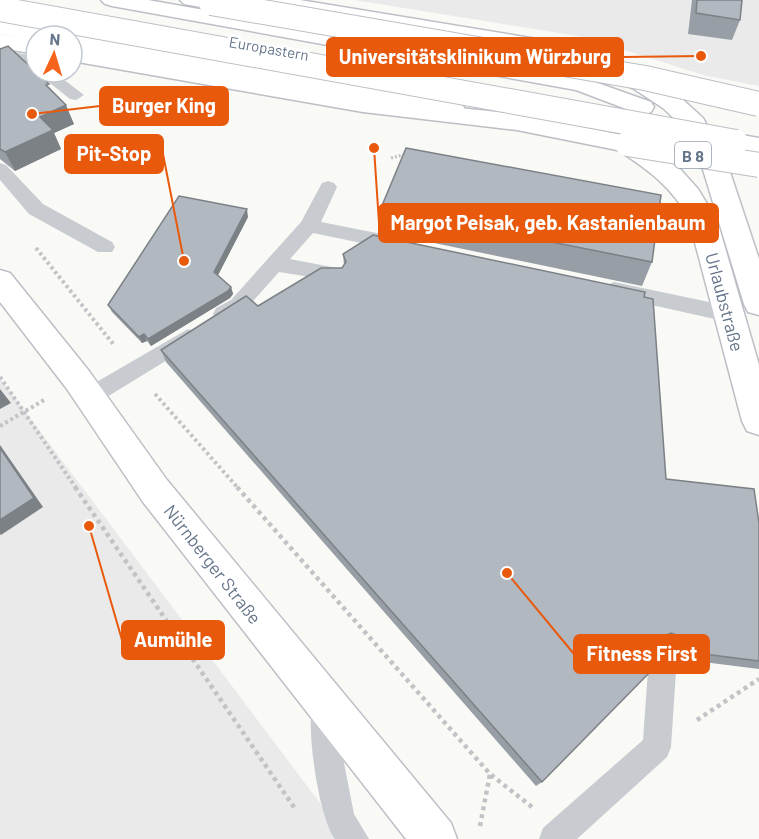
<svg xmlns="http://www.w3.org/2000/svg" width="759" height="839" font-family="Barlow,sans-serif">
<style>
.built{fill:#e9eae9}
.lines{fill:none;stroke-linecap:round;stroke-linejoin:round}
.secondary-casing{stroke:#bcc0c6;stroke-width:3}
.primary-casing{stroke:#bbbec3;stroke-width:3}
.path-far2{stroke:#c1c3c6;stroke-width:3;stroke-dasharray:2 2;stroke-linecap:butt}
.path-far1{stroke:#c1c3c6;stroke-width:4;stroke-dasharray:3 3;stroke-linecap:butt}
.path{stroke:#c1c3c6;stroke-width:4.5;stroke-dasharray:4 4;stroke-linecap:butt}
.lane{fill:#c8cbd0;fill-rule:evenodd}
.secondary{fill:#fff;fill-rule:evenodd}
.primary{fill:#fff;fill-rule:evenodd}
.secondary-bridge-casing{stroke:#bcc0c6;stroke-width:26;stroke-linecap:butt}
.primary-bridge-casing{stroke:#bbbec3;stroke-width:26;stroke-linecap:butt}
.secondary-bridge{stroke:#fff;stroke-width:24}
.primary-bridge{stroke:#fff;stroke-width:24}
.wall{fill:#989ea5}
.shaded-wall{fill:#7c8186}
.building{fill:#b1b8c0;stroke:#7c8186;stroke-width:1.5}
.labels{text-anchor:middle;dominant-baseline:central;stroke-width:6;stroke-linejoin:round;paint-order:stroke}
.far-street-label{font-size:15px;fill:#65758a;stroke:#fff}
.shield{fill:#fff;stroke:#939ead;stroke-width:1.5}
.shield-label{font-size:16px;font-weight:bold;fill:#65758a}
.street-label{font-size:18px;fill:#65758a;stroke:#fff}
.leader{fill:none;stroke:#e8590c;stroke-width:2}
.callout-dot{fill:#e8590c;stroke:#fff;stroke-width:2}
.callout{fill:#e8590c;stroke:#e8590c;stroke-width:2}
.callout-label{font-size:20px;text-anchor:middle;font-weight:bold;fill:#fff}
</style>
<rect width="100%" height="100%" fill="#f9f9f6"/>
<!-- built -->
<path class="built" d="M354 0H759V86L703 75 584 37Z
M0 378 347 839H0Z"/>
<g class="lines">
<!-- secondary casing -->
<g class="secondary-casing">
<path id="secondary" d="M101 0H148L581 77 651 102 654 107 651 112 642 115 576 90 112 6 105 4Z
M251 0H300L567 44 650 79 681 98 703 118 727 163 759 259V315L748 312 744 304 701 163 684 128 663 108 634 89 561 57 262 6 255 4Z
M0 20 54 31 57 36H36V41L0 34Z
M72 34 454 103 463 106 466 111 463 116 454 119 72 48V36H65Z
M736 134 759 138V154L727 148 723 142 727 136Z
M627 136 648 146 681 170 698 189 717 220 759 365V435L747 431 742 421 689 220C674 188 647 169 618 150L614 144 618 138Z
M0 270 10 273 89 371 167 480 451 823 457 839H406L143 502 67 389 0 302Z"/>
</g>
<!-- primary casing -->
<g class="primary-casing">
<path id="primary" d="M180 0H220L222 3 219 8 211 9 184 4Z
M0 34 36 40V54L0 48Z
M72 47 363 98 517 114 627 136 636 138 640 144 636 150 627 152 517 130 363 112 72 61Z"/>
</g>
<!-- path-far2 -->
<path class="path-far2" d="M391 158 407 154"/>
<!-- path-far1 -->
<path class="path-far1" d="M36 248 114 345
M0 377 76 488
M155 394 238 488
M0 426 44 400"/>
<!-- path -->
<path class="path" d="M75 487 296 810
M237 487 490 774 532 807
M697 720 759 679
M480 826 490 774"/>
<!-- lane -->
<path class="lane" d="M0 49 27 55 36 60V72L16 62 0 59Z
M36 72H54L84 95 76 100 70 99Z
M0 163 6 165 43 204 112 242 115 247 112 252H98L29 214 0 180Z
M328 181 334 183 337 187 321 222 407 239 410 244 407 249 400 251 313 233 290 259 342 269 345 274 342 279 335 281 279 272 245 310 223 322 216 320 213 314 216 308 231 300 301 222 322 183Z
M614 282 728 306 735 308 738 314 735 320 728 322 607 295 604 290 607 285Z
M188 329 195 331 198 337 195 343 97 403 89 406 81 403 78 397 81 391Z
M663 642 673 646 677 656 671 747 667 757 577 839H539L543 828 643 740 649 656 653 646Z
M324 695 334 699 338 709 344 763 354 814 369 839H335C319 819 304 722 314 699Z"/>
<!-- secondary -->
<use href="#secondary" class="secondary"/>
<!-- primary -->
<use href="#primary" class="primary"/>
<!-- secondary-bridge casing -->
<g class="secondary-bridge-casing">
<path id="secondary-bridge" d="M0 9 736 142"/>
</g>
<!-- primary-bridge casing -->
<g class="primary-bridge-casing">
<path id="primary-bridge" d="M211 3 645 78 759 104
M627 144 759 165"/>
</g>
<!-- secondary-bridge -->
<use href="#secondary-bridge" class="secondary-bridge"/>
<!-- primary-bridge -->
<use href="#primary-bridge" class="primary-bridge"/>
</g>
<!-- wall -->
<path class="wall" d="M692 0H742L740 20 732 40 688 34Z
M0 49 52 91 74 124 54 133 61 149 15 171 0 159Z
M381 208 652 262 642 286 381 232Z
M248 217 218 275 231 287 233 294 230 298 151 346 147 341 142 343 112 312 108 305Z
M343 254 644 297 666 479 759 523V669L679 659 674 644 662 640 658 641 542 782 536 786 166 362 161 350 342 268 344 265Z"/>
<!-- shaded-wall -->
<path class="shaded-wall" d="M66 105 74 124 54 133 61 149 15 171 5 152 40 117Z
M247 209 248 217 216 279 214 272Z
M231 287 233 294 230 298 151 346 148 339Z
M144 334 147 341 142 343 139 337Z
M0 389 11 403 0 409Z
M0 445 43 507 1 535 0 534Z
M671 633 662 640 652 644 661 637Z"/>
<!-- building -->
<path class="building" d="M697 0H742L740 20 696 13Z
M8 46 49 84 46 85 66 105 40 117 53 130 5 152 0 149V49Z
M406 148 661 195 652 262 381 208Z
M179 196 247 209 214 272 231 287 228 291 148 339 144 334 139 337 108 305Z
M373 235 645 292 644 297 653 299 666 479 754 489 759 523V661L688 652 683 637 671 633 661 637 655 648 654 668 542 782 161 350 246 296 258 306 321 268H342L346 262 343 254Z
M0 448 34 498 0 520Z"/>
<g class="labels">
<!-- far-street labels -->
<g class="far-street-label">
<text transform="translate(269 48) rotate(10)">Europastern</text>
</g>
<!-- shield labels -->
<rect class="shield" x="675" y="142" width="36" height="26" rx="4.5"/>
<g class="shield-label">
<text x="693" y="155">B 8</text>
</g>
<!-- street labels -->
<g class="street-label">
<text transform="translate(725 302) rotate(75)">Urlaubstraße</text>
<text transform="translate(213 564) rotate(52)">Nürnberger Straße</text>
</g>
</g>
<!-- callouts -->
<path class="leader" d="M701 56L623 57M32 114L100 106M184 261L163 154M374 148L379 223M89 526L122 640M507 573L574 654"/>
<g class="callout-dot">
<circle cx="701" cy="56" r="6"/>
<circle cx="32" cy="114" r="6"/>
<circle cx="184" cy="261" r="6"/>
<circle cx="374" cy="148" r="6"/>
<circle cx="89" cy="526" r="6"/>
<circle cx="507" cy="573" r="6"/>
</g>
<g class="callout">
<rect x="327" y="38" width="296" height="38" rx="6"/>
<rect x="100" y="87" width="128" height="38" rx="6"/>
<rect x="65" y="135" width="98" height="38" rx="6"/>
<rect x="379" y="204" width="339" height="38" rx="6"/>
<rect x="122" y="621" width="102" height="38" rx="6"/>
<rect x="574" y="635" width="135" height="38" rx="6"/>
</g>
<g class="callout-label">
<text x="475" y="64">Universitätsklinikum Würzburg</text>
<text x="164" y="113">Burger King</text>
<text x="114" y="161">Pit-Stop</text>
<text x="548" y="230">Margot Peisak, geb. Kastanienbaum</text>
<text x="173" y="647">Aumühle</text>
<text x="642" y="661">Fitness First</text>
</g>
<!-- north arrow -->
<g transform="translate(54 54) rotate(4)"><circle r="28" fill="#ffffff" stroke="#c1c8d0" stroke-width="1.5"/>
<path d="M0-4.5L10 22L0 15L-10 22Z" fill="#f5641a"/>
<text y="-9" font-size="16" font-weight="bold" text-anchor="middle" fill="#65758a">N</text>
</g>
</svg>
